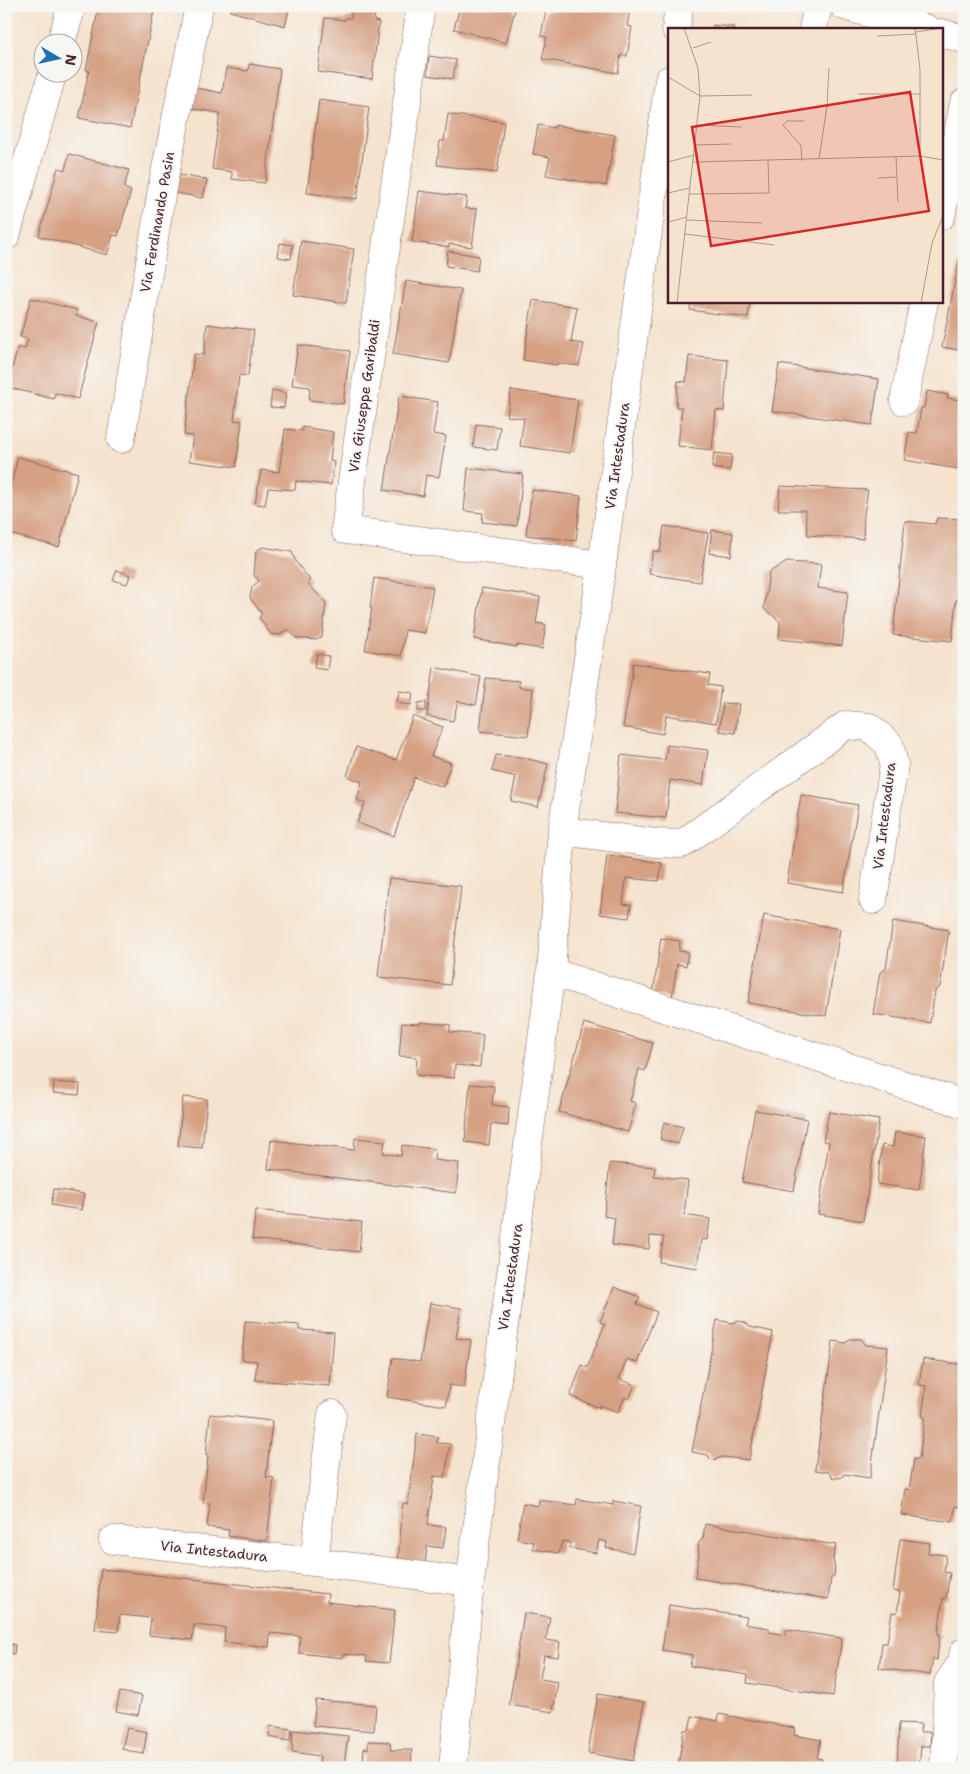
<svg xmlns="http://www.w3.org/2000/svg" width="970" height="1774" font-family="'Shantell Sans',sans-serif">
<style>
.building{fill:#d6a083}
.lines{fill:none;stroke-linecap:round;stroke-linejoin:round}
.minor-casing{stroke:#866464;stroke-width:29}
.path{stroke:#866464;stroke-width:3;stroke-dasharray:1 4;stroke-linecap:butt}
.minor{stroke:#fff;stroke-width:28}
.labels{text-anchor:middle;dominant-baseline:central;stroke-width:4;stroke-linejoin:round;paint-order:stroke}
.street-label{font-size:14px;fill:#4a1f2b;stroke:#f6f6f2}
.inset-road{fill:none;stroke:#b1958c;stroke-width:1}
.view{fill:#d62828;fill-opacity:0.15;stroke:#d62828;stroke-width:2.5}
.inset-edge{fill:none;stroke:#4a1f2b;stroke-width:2.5}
</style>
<rect width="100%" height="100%" fill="#f6f6f2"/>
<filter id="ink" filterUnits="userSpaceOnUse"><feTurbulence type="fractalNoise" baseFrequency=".02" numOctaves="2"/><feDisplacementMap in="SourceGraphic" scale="10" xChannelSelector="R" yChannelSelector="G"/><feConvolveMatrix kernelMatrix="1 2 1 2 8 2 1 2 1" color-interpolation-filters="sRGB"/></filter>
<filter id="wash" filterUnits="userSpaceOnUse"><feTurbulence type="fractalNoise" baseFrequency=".0096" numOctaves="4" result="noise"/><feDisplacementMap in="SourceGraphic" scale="20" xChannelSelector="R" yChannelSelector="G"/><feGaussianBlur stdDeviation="1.12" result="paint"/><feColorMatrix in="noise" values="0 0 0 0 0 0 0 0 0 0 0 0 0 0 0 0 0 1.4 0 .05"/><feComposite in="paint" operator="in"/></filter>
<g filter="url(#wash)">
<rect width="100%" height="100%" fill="#f5e3cd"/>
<g id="blocks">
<!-- building -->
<path class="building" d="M6 6H14L7 29H6Z
M99 6H155L130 128 79 118 89 70H86Z
M231 6H290L285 26 230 11Z
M352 6H376L374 21 379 22 372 79 318 72 325 18 345 20 346 18H351Z
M460 6H516L506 43 454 29Z
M553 6H622L630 8 627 26 632 27 627 56 621 55 618 73 542 59 547 37 541 36 546 10 552 11Z
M713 25 734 27V29H712Z
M429 56 456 60 453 79 427 75Z
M249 64 280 69 265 183 232 179V172L212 169 220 113 189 108 192 87 222 93 226 68 248 71Z
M319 100 369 107 357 199 307 193Z
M448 114 504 122 497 173 437 165 440 141H444Z
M538 125 555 128V125L615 135 606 186 546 175 550 157 533 154Z
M69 154 129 170 124 188 131 191 118 236 113 235 107 255 39 236 58 168 65 170Z
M174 174 207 180 203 198 171 192Z
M419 191 467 197 465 208 477 209 472 247 449 244V247L412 242Z
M301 241 354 249 346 303 293 295Z
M963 241H964V351L942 347Z
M280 243 293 245 291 259 278 257Z
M448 251 479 256 477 271 446 266Z
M406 281 461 290 449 363 393 354Z
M31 298 77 310 76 316 99 322 78 399 55 393 54 399 7 387 18 347 25 349 28 339 20 337Z
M533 300 577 307 571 342 584 344 579 366 557 363V365L523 360Z
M691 301H750L748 318 690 310Z
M207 324 254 330 248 376 239 375 234 420 242 421 236 467 189 461 193 436 184 435 194 354 204 355Z
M298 345 350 351 343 404 309 400 310 387 292 385Z
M689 356 728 360 724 411 716 410 712 450 678 446 682 407H676L678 381 686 382Z
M779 364 879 379 872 425 772 411Z
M272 390 286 393 284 408 270 407Z
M511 390 578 400 570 453 520 446 524 418 507 416Z
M927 391 948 395 947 398 959 400V397L964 398V470L904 460 909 432 917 433 921 408H924Z
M399 396 438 402 433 434 446 436 439 477 426 475 423 496 384 490Z
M476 424 500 427 497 450 473 447Z
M302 427 333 432 330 461 334 462 331 485 296 481 295 490 268 488 265 505 255 504 261 470 279 472 285 429 302 431Z
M714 453 732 455 730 470 712 468Z
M18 457 78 473 59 547 6 533V504Z
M468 468 523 474 517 526 482 522 483 513 464 511Z
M780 486 868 490 864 514 863 539 808 535 805 510H778Z
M532 490 581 496 576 541 526 535Z
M937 518 964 519V548H961L959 570 964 571V601L956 600 952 641 893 635 905 521 935 524Z
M664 526 708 533 700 582 649 574 653 551 660 552Z
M712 530 733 533 731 556 709 553Z
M263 547 292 552 296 562 310 580 307 583 326 603 322 637 316 640 296 638 288 629 280 635 271 634 259 617 262 614 250 598 252 587 259 581 254 575 256 551Z
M787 562 821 564 818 588 848 592 842 646 779 639 780 621 764 609 769 572Z
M117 570 130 575 127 584 113 580Z
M374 578 433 587 425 633 405 630 401 656 365 650 372 608H370Z
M482 588 540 597 536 623 546 625 542 649 517 645V647L474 639Z
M317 654 329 656 327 670 314 668Z
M633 663 710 674 708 685 721 687 716 723 666 715 663 734 623 727 632 676Z
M434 667 481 677 476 705 458 701 453 721 427 716Z
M486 678 519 681V687L533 689 528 736 480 731Z
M399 691 413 693 411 705 397 703Z
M426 702V711H418V703Z
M723 703 739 704 735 733 719 731Z
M413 716 443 727 431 756 451 763 443 787 414 777 394 836 357 823 365 803 357 800 362 782 347 776 356 747 396 760Z
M667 745 708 750 703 785 670 780 666 818 615 813 621 755 665 760Z
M496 755 521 757 548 764 538 807 511 801 516 777 492 771Z
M801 795 858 805 843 892 787 883Z
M607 855 662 863 659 881 626 878 623 904 631 905 629 918 600 914Z
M389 878 461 886 450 985 378 977Z
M764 915 840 929 826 1016 748 1003Z
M893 921 949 930 940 987 935 991 930 1023 873 1014 880 972 886 969Z
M661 938 680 941 679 951 688 952 686 966 677 964 672 998 653 995Z
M420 1022 450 1025V1032L483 1035 480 1067 455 1065 454 1078 416 1075 417 1057 399 1056 402 1023 420 1024Z
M584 1023 653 1043 645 1071 639 1069 630 1101 636 1103 628 1132 559 1112Z
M54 1082 80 1084 79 1095 53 1093Z
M470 1084 494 1086 492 1105 509 1107 508 1126 491 1124 489 1145 465 1142Z
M183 1097 207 1099 202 1148 178 1146Z
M755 1110 807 1119 794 1191 742 1182Z
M829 1112 879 1120 863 1221 818 1214 829 1142 823 1141Z
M664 1122 683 1127 678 1144 660 1139Z
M895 1132 926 1136 919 1190 877 1184 882 1145 893 1147Z
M355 1138 385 1141 383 1153 401 1156 402 1145 435 1149 434 1160 459 1163 456 1193 268 1169 271 1140 354 1150Z
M610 1163 655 1167 654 1176 688 1180 684 1215 710 1219 707 1240 701 1239 697 1268 659 1262 664 1237 650 1236 649 1249 612 1245 615 1218 604 1216Z
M54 1189 84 1194 81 1210 51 1205Z
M256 1210 362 1222 359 1252 252 1239Z
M614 1287 640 1297 637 1304 657 1312 637 1363 627 1359 619 1379 635 1385 629 1399 625 1397 618 1412 600 1405V1408L570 1396 582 1365 587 1368 605 1324 600 1322Z
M430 1303 461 1308 456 1338 471 1340 464 1387 449 1385 446 1406 387 1397 393 1358 420 1362Z
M717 1320 732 1323 737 1321 744 1322 750 1327 773 1332 749 1460 722 1457 714 1460 710 1459 708 1455 692 1452Z
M245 1321 299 1325V1330L334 1332 330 1386 255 1380 257 1361 242 1360Z
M850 1339H861L866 1345 888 1347 870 1478 844 1474 842 1477 838 1478H833L829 1472 815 1470 833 1341 845 1343Z
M923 1359 964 1365V1455L960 1482H963L959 1507 955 1506 953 1522 901 1515 905 1489 909 1490 914 1459H919L925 1417H922L926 1386 919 1385Z
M210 1414 272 1421 266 1477 274 1478 267 1541 228 1536 229 1530 207 1527 210 1503H203L208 1456 206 1455Z
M417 1434 438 1437 437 1443 450 1444 445 1477 434 1476 428 1525 446 1527 443 1548 427 1546 425 1565 398 1562 403 1503 408 1504Z
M577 1499 613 1505V1501L641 1506 633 1553 606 1548 607 1542 599 1540 596 1553 569 1548 570 1542 562 1541 559 1553 533 1549 534 1542 517 1539 523 1503 538 1506 539 1500 576 1505Z
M705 1524 836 1545 833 1559 835 1569 834 1576 831 1578 828 1599 695 1578 699 1554 698 1544 703 1538Z
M900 1539 930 1543 928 1553 946 1555 944 1572 950 1573 946 1598H943L938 1634H940L937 1660 933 1659 930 1675 879 1668 882 1643H887L892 1612 897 1613 900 1592 893 1591Z
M101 1569 328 1594 327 1602 395 1610 389 1663 366 1661 367 1656 344 1654 343 1658 299 1653 300 1636 270 1633 269 1647 224 1642 225 1628 194 1625 192 1640 149 1635 151 1618 120 1615 118 1632 95 1630Z
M669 1605 747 1617 745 1624 769 1628V1632L785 1635 786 1630 842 1638 833 1696 747 1683 748 1675 690 1666 692 1655 662 1650Z
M524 1613 550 1617 546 1640 560 1642 558 1657 544 1655 540 1679 558 1682 553 1712 509 1705Z
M6 1643 15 1645 14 1654 6 1653Z
M120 1692 142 1696 138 1715 116 1711Z
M598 1694 644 1702 633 1761 588 1753Z
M316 1700 376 1705 374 1731 313 1726Z
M719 1714 795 1728 794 1735 821 1740 817 1758 822 1759 820 1768H691L678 1765 684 1730H689L692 1716 718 1721Z
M899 1723 921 1724 920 1732H931L930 1746H921L919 1768H897Z
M270 1726 292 1729 290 1741 269 1737Z
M127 1728 147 1732 143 1754 122 1749Z
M293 1730 348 1736 344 1764 363 1765 364 1748 368 1749V1741L390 1742 391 1750H412L411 1768H319L320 1756 292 1752Z"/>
</g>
</g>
<g filter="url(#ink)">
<use href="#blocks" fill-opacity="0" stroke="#866464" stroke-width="1"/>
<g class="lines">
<!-- minor casing -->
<g class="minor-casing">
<path id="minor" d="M421 6 345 530 602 565
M844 6 927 29
M676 29 679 6
M813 29 818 6
M941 33 964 39
M61 42 72 6
M941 216 964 103
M6 236 53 72
M904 401 924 301
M121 439 163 183 199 6
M562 831 656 843 682 844 846 725 869 727 889 744 894 764 873 900
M551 972 964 1104
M113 1540 314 1562 470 1582
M314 1562 332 1414
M453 1768 470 1582 551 972 562 831 602 565 669 80
M944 1768 948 1683 961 1664 964 1652"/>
</g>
<!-- path -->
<path class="path" d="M776 6 789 10
M483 1764 490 1768"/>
<!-- minor -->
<use href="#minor" class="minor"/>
</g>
</g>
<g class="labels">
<!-- street labels -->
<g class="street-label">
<text transform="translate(157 222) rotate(-80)">Via Ferdinando Pasin</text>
<text transform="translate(364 396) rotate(-82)">Via Giuseppe Garibaldi</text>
<text transform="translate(617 456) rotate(-82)">Via Intestadura</text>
<text transform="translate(884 816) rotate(-83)">Via Intestadura</text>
<text transform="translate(510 1277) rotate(-82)">Via Intestadura</text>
<text transform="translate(214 1551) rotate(6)">Via Intestadura</text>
</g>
</g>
<!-- overview -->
<g transform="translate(668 28)">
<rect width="275" height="275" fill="#f5e3cd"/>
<path class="inset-road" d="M247 0 252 41V128M248 4 274 0M209 8 248 6M25 20 43 14M0 49 32 68 84 67M190 66H253M29 97 74 99M27 117 63 116M228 129 230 174M151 131 159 78 161 40M134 133 133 118 115 97 119 93H136M0 134 26 127M25 134 252 128 275 132M210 150 228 149M0 165 22 160M21 166 101 165 100 133M19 192 94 195M0 194 19 189M17 206 106 217M9 275 32 68 30 40 16 0M253 275 264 215 275 188"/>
<path class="view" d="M242 64 261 183 43 218 24 99Z"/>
<rect width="275" height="275" class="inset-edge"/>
</g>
<!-- margin -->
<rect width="970" height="1774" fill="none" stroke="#f6f6f2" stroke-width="25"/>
<!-- north arrow -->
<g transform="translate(58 58) rotate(99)"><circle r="24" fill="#f6f6f2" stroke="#b1a0a2"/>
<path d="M0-4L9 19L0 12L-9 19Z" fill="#1f6fb2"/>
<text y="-8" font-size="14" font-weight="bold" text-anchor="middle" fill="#4a1f2b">N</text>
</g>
</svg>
